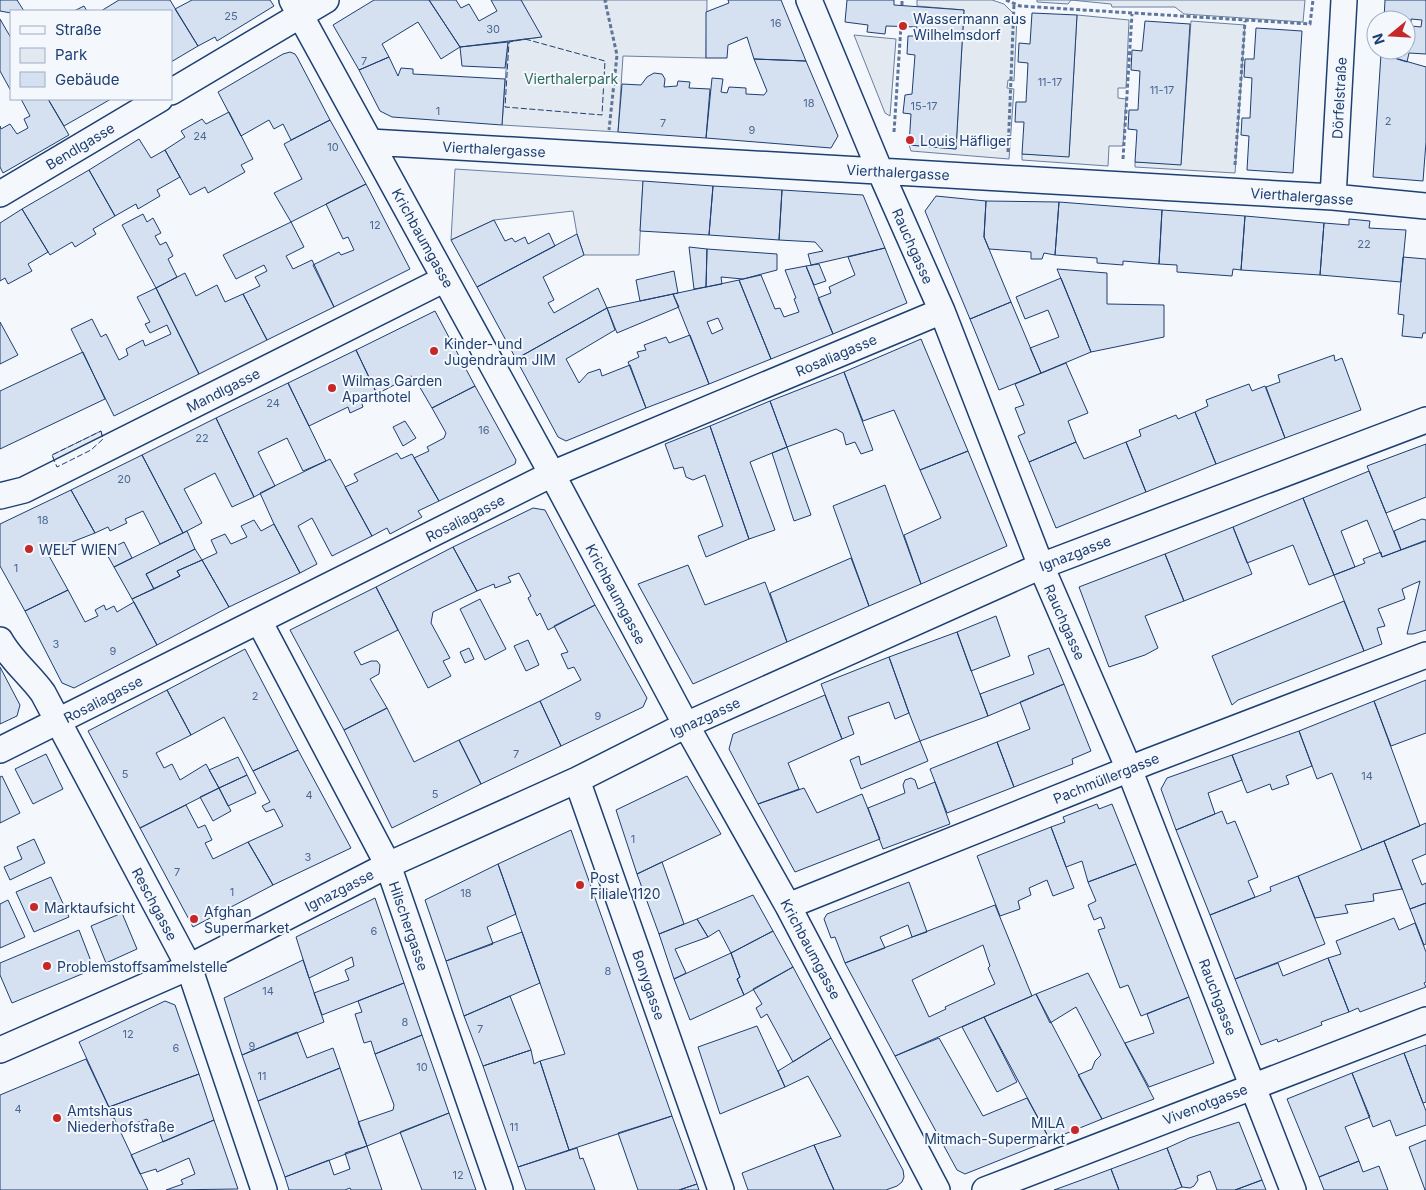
<svg xmlns="http://www.w3.org/2000/svg" width="1426" height="1190" font-family="Inter,sans-serif">
<style>
.green{fill:#e3e9f0;stroke:#687fa3}
.building{fill:#d5e0f0;stroke:#1d3f73;fill-rule:evenodd}
.lines{fill:none;stroke-linecap:round;stroke-linejoin:round}
.street-casing{stroke:#1d3f73;stroke-width:28}
.path{stroke:#5e769c;stroke-width:3;stroke-dasharray:4 2.5;stroke-linecap:butt}
.street{stroke:#f4f7fb;stroke-width:25}
.fence{stroke:#1d3f73;stroke-width:1;stroke-dasharray:6 2.5;stroke-linecap:butt}
.poi-dot{fill:#c62828;stroke:#f4f7fb;stroke-width:2}
.labels{text-anchor:middle;dominant-baseline:central;stroke-width:4;stroke-linejoin:round;paint-order:stroke}
.number-label{font-size:11px;fill:#4b6792}
.poi-label{font-size:14px;fill:#1d3f73;stroke:#f4f7fb;text-anchor:start}
.park-label{font-size:14px;fill:#2c6c60;stroke:#f4f7fb}
.street-label{font-size:14px;fill:#1d3f73;stroke:#f4f7fb}
</style>
<rect width="100%" height="100%" fill="#f4f7fb"/>
<!-- green -->
<path class="green" d="M521 0H707L706 58 623 56 618 132 502 125 508 42 541 37Z
M917 0H992L1004 4 1017 17 1014 81 1008 80 1007 88 1014 89 1009 159 911 151 909 145 956 149 964 10 917 6Z
M1037 0H1305L1303 22 1184 14 1175 7H1112L1111 4 1071 0 1068 4 1037 2Z
M1077 15 1129 20 1126 88H1118V98L1126 99 1123 146H1109L1108 166 1022 160V154L1069 156Z
M1191 21 1245 25 1235 173 1135 167V162L1181 164Z
M854 35 896 39 890 116 885 113Z
M455 169 643 181 639 255H584L577 234 573 211 494 220 451 240Z
M101 431 103 439 57 467 52 455Z"/>
<!-- building -->
<path class="building" d="M0 0H17L24 11H11V13L0 11Z
M119 0H170L198 46 171 62V11H101Z
M192 0H270L274 6 217 41 215 37 198 46 175 9Z
M374 0H429L460 47 441 59 418 22 382 44 389 57 359 70 333 25Z
M429 0H456L461 8 469 4 479 21 497 11 491 0H521L542 37 460 47Z
M728 0H781L806 61 754 59 747 37 728 45 727 58H706V12L729 3Z
M847 0H894V5L964 10 956 149 909 145 911 114 903 113 905 95 912 94 915 55 907 54 908 36H916L917 27 886 26 885 34 867 32 868 25 845 22Z
M1385 0H1426V54L1409 53 1407 62 1381 54 1382 50H1406V20H1384ZM1411 19 1422 20 1421 27 1411 26Z
M84 6 87 11H74Z
M1032 13 1077 15 1069 157 1022 154 1024 122H1015L1016 102H1026L1028 63 1018 62 1019 43 1030 44Z
M0 19 11 38V91L0 71Z
M1145 21 1190 24 1181 165 1135 162 1137 130 1128 129 1129 110H1138L1140 71 1131 70 1132 50 1142 51Z
M1256 28 1302 31 1293 173 1247 170 1249 136 1241 135 1242 118H1250L1252 78 1244 77 1245 59H1254Z
M508 42 505 68 462 66 460 47Z
M290 52 295 54 297 57 330 120 291 140 283 124 274 129 269 120 241 136 218 92 283 54Z
M1381 54 1426 67V142L1423 181 1373 177Z
M389 57 398 76 401 68 413 69V74L505 79 502 125 392 117 380 111 359 70Z
M754 59 806 61 838 136 831 148 706 138 712 78 723 79 721 92 727 93 729 87 746 88V94L764 95 767 91Z
M654 73 662 74 665 79 664 87 677 86 678 81 690 82 689 88 710 89 706 138 618 132 622 84 641 85 647 77Z
M21 99H48L69 135 3 173 0 167V126L1 129 10 124 17 134 28 128 24 119 30 116Z
M48 99H111L64 126Z
M229 112 253 159 241 165 245 172 208 193 205 187 190 195 165 150 185 137 181 131 202 119 206 124Z
M330 120 366 184 291 222 274 193 302 179 284 144Z
M139 139 151 158 165 150 180 177 157 190 160 196 138 209 136 204 115 216 89 170Z
M89 170 115 216 93 229 96 234 75 247 72 242 50 255 22 209Z
M643 181 713 186 709 235 640 231Z
M366 184 410 269 334 307 313 265 339 252 341 255 354 250 348 237 343 239 326 204Z
M713 186 782 190 779 240 709 235Z
M782 190 863 195 885 248 811 265 808 254 823 251 815 242 779 240Z
M936 196 986 201 984 237 1011 302 970 319 925 211Z
M986 201 1059 202 1055 255 1044 253 1042 259H1031V252L989 249 984 237Z
M1059 202 1162 210 1159 264 1123 261V265L1097 263V258L1055 255Z
M22 209 48 252 28 264 32 271 8 284 5 278 0 281V223Z
M1162 210 1245 216 1241 270 1233 269 1232 276 1177 272V265L1159 264Z
M143 214 147 222 153 218 161 233 155 236 160 245 166 242 173 256 168 259 177 277 156 288 122 225Z
M1245 216 1324 223 1320 275 1241 270Z
M1349 219 1370 221 1369 228 1406 230 1401 282 1320 275 1324 223 1349 225Z
M494 220 505 241 512 238 515 242 525 237 528 244 549 233 555 246 477 287 451 240Z
M291 222 304 247 286 256 293 269 312 260 334 307 267 340 243 294 260 286 255 277 267 271 264 265 236 279 223 255Z
M577 234 584 255 543 277 554 300 548 303 554 313 598 288 607 308 516 359 477 287Z
M689 247 707 249 706 287 694 289Z
M885 248 907 303 833 334 818 298 831 293 829 287 855 275 848 257Z
M707 249 777 254V270L743 279 721 277 722 284 706 287Z
M1403 257 1426 259V333H1423L1422 338 1402 336 1404 315 1398 314Z
M819 264 826 281 814 285 806 266Z
M806 266 833 334 771 359 739 280 761 275 775 309 780 308 784 317 799 312 794 299 796 298 785 270Z
M1057 269 1107 273V304L1164 305V337L1091 352Z
M674 271 678 293 640 301 636 280Z
M185 273 196 296 217 285 225 302 243 294 267 340 199 374 156 288Z
M1061 278 1091 352 1041 373 1030 348 1059 337 1048 310 1025 319 1016 297Z
M739 280 771 359 709 384 673 294ZM718 318 723 329 712 334 707 322Z
M156 288 199 374 114 416 71 329 92 319 101 337 106 334 119 360 128 355 126 349 143 340 145 346 171 334 167 325 150 333 145 324 150 322 137 297Z
M673 294 679 307 617 333 607 308Z
M1011 302 1041 373 999 390 970 319Z
M607 308 615 330 566 359 579 383 588 373 600 369 602 376 630 365 646 408 566 441 558 437 516 359Z
M435 311 475 386 432 408 415 379 411 376 377 394 356 350Z
M0 322 18 355 0 364Z
M690 335 709 384 646 408 628 362 639 357 637 352 646 350 644 345 666 337 669 343Z
M921 339 968 451 920 470 894 410 863 421 844 372Z
M356 350 377 394 361 401 363 407 350 413 348 407 309 426 288 383Z
M83 352 105 399 0 449V391Z
M1334 355 1335 361 1342 358 1361 410 1285 438 1266 387 1280 382 1278 375Z
M1066 363 1088 413 1068 421 1076 442 1029 462 1018 436 1025 433 1015 408 1024 405 1015 384Z
M844 372 873 450 861 454 855 442 846 445 843 433 836 429 787 447 770 401Z
M288 383 326 461 303 471 287 438 258 452 275 486 254 497 216 418Z
M1249 384 1252 391 1265 386 1285 438 1216 464 1195 412 1208 406 1206 400Z
M475 386 516 460 515 464 439 501 414 458 429 451 427 447 444 438 446 433 432 408Z
M770 401 787 447 750 462 775 530 749 539 710 426Z
M1195 412 1216 464 1146 492 1126 442 1141 436 1139 430 1176 415 1178 419Z
M216 418 254 497 232 507 215 473 184 489 202 523 183 533 142 455Z
M405 421 416 438 403 446 393 427Z
M710 426 749 539 706 557 698 536 723 526 705 475 693 480 686 477 683 467 674 469 665 444Z
M1076 442 1084 459 1126 442 1146 492 1056 528 1029 462Z
M1426 444V497L1386 513 1367 466Z
M787 447 811 515 794 521 772 453Z
M968 451 1007 546 921 584 904 535 941 518 920 470Z
M397 453 401 459 412 454 439 501 418 511 422 517 390 534 387 528 372 536 345 487 358 481 354 474Z
M142 455 183 533 160 544 143 511 125 519 127 523 110 531 108 527 95 533 71 490Z
M330 459 372 536 332 556 312 518 298 526 317 564 300 573 274 524 260 493Z
M1369 471 1401 550 1382 557 1367 520 1341 531 1355 567 1334 575 1303 498Z
M885 485 921 584 869 606 833 506Z
M71 490 95 533 72 542 74 547 64 551 62 548 48 554 68 590 25 611 0 566V524Z
M1303 498 1334 575 1309 585 1293 545 1247 563 1233 527Z
M533 508 545 510 595 605 548 630 540 613 537 616 528 598 531 596 519 573 508 577 511 582 495 588 494 584 477 591 453 547Z
M1422 519 1426 520V541L1401 550 1394 531Z
M254 520 261 531 274 524 300 573 229 607 202 560 217 553 211 540 225 534 231 544 247 537 241 526Z
M1233 527 1252 574 1184 601 1165 554Z
M187 531 195 549 146 574 154 589 132 599 114 567Z
M1424 541H1426V630L1413 634H1407L1420 581 1402 589 1405 599 1378 609 1385 626 1377 628 1382 644 1364 651 1334 575 1365 563 1363 559 1381 552 1382 557Z
M124 542 132 558 114 567 105 551Z
M453 547 477 591 433 612 431 623 450 658 443 661 451 676 428 688 376 587Z
M195 549 202 560 177 571 180 576 154 589 146 574Z
M1165 554 1184 601 1145 616 1158 648 1145 655 1109 667 1079 587Z
M851 558 869 606 787 642 770 593Z
M202 560 229 607 157 645 132 599 180 576 177 571Z
M688 565 705 605 765 582 787 642 693 684 638 584Z
M376 587 398 630 354 652 361 665 371 661H377L380 665 379 674 370 679 387 708 344 730 290 630Z
M68 590 85 622 98 616 95 610 104 605 106 610 114 606 117 612 134 602 157 645 74 688 62 683 25 611Z
M480 599 506 649 485 660 460 609Z
M1344 601 1364 651 1238 700 1232 705 1212 656Z
M595 605 647 698 643 707 561 746 540 701 581 680 574 667 568 669 561 654 568 652 554 626Z
M996 616 1010 656 971 671 957 632Z
M957 632 988 716 920 741 909 713 889 657Z
M528 640 539 665 526 671 514 646Z
M469 648 474 659 465 663 460 652Z
M1049 648 1064 684 988 716 980 694 1034 674 1028 656Z
M245 649 298 750 253 771 224 717 191 735 167 690Z
M889 657 909 713 895 719 889 702 848 717 854 734 842 739 821 684Z
M0 667 20 705 17 716 0 724Z
M1426 680V733L1391 746 1374 701Z
M1064 684 1091 751 1072 759 1073 764 1014 787 997 742 1030 729 1020 702Z
M167 690 191 735 156 753 164 768 172 764 180 780 206 764 219 788 140 828 88 731Z
M825 695 842 739 788 763 799 789 758 804 729 749 733 734Z
M540 701 561 746 481 784 459 740Z
M1374 701 1420 826 1362 850 1332 773 1317 779 1299 731Z
M387 708 414 762 459 740 481 784 392 828 344 730Z
M1299 731 1312 766 1286 776 1289 784 1272 790 1270 784 1247 793 1232 755Z
M920 741 928 761 861 789 850 760 859 756 861 765Z
M997 742 1014 787 947 813 930 769Z
M298 750 351 848 273 885 248 842 283 826 274 809 266 812 262 806 270 802 253 771Z
M46 754 63 789 33 804 15 769Z
M1232 755 1242 780 1208 793 1215 814 1176 830 1161 789 1167 778Z
M238 757 247 775 219 788 209 770Z
M247 775 256 793 228 806 219 788Z
M2 776 20 813 0 823V777Z
M687 776 721 834 637 874 616 810Z
M911 778 915 780 918 789 935 782 950 824 883 849 868 808 905 793 903 785 905 780Z
M219 788 231 811 213 821 200 797Z
M804 788 817 813 862 794 880 839 795 872 758 804Z
M1097 804 1099 809 1112 804 1136 864 1088 882 1082 861 1066 867 1051 827 1065 822 1063 817Z
M186 805 198 828 205 825 212 840 205 843 213 859 248 842 273 885 193 927 140 828Z
M1222 811 1227 824 1235 821 1258 877 1248 881 1255 897 1210 915 1176 830Z
M1426 823V854L1412 860 1422 885 1426 883V903L1410 909 1384 841Z
M1051 827 1074 888 1053 896 1047 880 1029 888 1031 895 1018 901 1020 909 1000 916 977 856Z
M571 830 672 1116 569 1150 540 1061 565 1054 498 864Z
M34 839 45 863 10 880 4 867 22 859 17 847Z
M1384 841 1402 889 1373 894 1374 901 1345 905 1348 913 1315 918 1298 876Z
M662 862 684 924 659 934 637 874Z
M498 864 516 914 487 927 493 944 446 961 425 900Z
M1136 864 1189 997 1141 1016 1128 985 1120 988 1098 930 1105 928 1101 917 1094 920 1088 905 1096 901 1088 882Z
M1298 876 1325 944 1235 979 1210 915 1271 891 1270 887Z
M51 877 69 917 34 932 16 892Z
M909 882 927 932 912 937 908 925 880 937 885 948 845 963 835 937 831 938 824 919 827 914Z
M753 895 773 931 731 953 719 930 708 937 697 919Z
M375 898 404 983 322 1015 314 993 349 980 345 970 354 966 352 957 309 978 296 937Z
M8 900 25 937 0 948V904Z
M1426 903V944L1424 945 1410 909Z
M995 905 1032 996 895 1056 845 963ZM983 945 990 966 988 968 995 984 945 1007 946 1009 929 1017 912 980Z
M122 913 137 949 106 963 91 926Z
M1394 918 1399 930 1415 923 1426 952V982L1424 983 1426 987 1360 1012 1358 1008 1349 1012 1328 958 1341 954 1336 941Z
M697 919 708 937 675 949 686 973 674 979 659 934Z
M79 930 94 969 12 1003 0 975V963Z
M773 931 793 967 744 995 737 979 740 977 731 953Z
M522 932 540 983 464 1016 446 961Z
M731 953 740 977 737 979 744 995 690 1020 674 979Z
M1328 958 1349 1012 1321 1022 1322 1025 1278 1042 1277 1039 1261 1045 1235 979 1278 963 1283 976Z
M303 960 324 1022 242 1055 224 998Z
M793 967 831 1038 793 1062 767 1014 761 1018 756 1008 762 1004 753 989Z
M1088 973 1154 1099 1102 1119 1078 1075 1092 1069 1095 1061 1101 1055 1076 1007 1050 1023 1036 994Z
M404 983 422 1035 375 1054 371 1041 364 1043 355 1014 362 1012 358 1001Z
M1036 994 1102 1119 1050 1140 984 1017Z
M510 996 531 1050 483 1066 464 1016Z
M1189 997 1214 1063 1149 1087 1125 1043 1154 1033 1147 1014Z
M165 1001 175 1005 199 1074 109 1107 79 1042Z
M984 1017 1017 1082 997 1092 962 1027Z
M757 1026 785 1087 720 1114 698 1047Z
M297 1032 307 1058 333 1048 340 1068 258 1101 242 1055Z
M422 1035 449 1113 367 1146 358 1122 393 1110 394 1105 375 1054Z
M831 1038 903 1170 904 1177 902 1182 897 1186 886 1190H834L814 1145 841 1136 808 1076 785 1087 778 1071Z
M939 1038 983 1116 1027 1098 1050 1140 965 1174 957 1170 895 1056Z
M1426 1045V1102L1423 1103 1404 1053Z
M531 1050 534 1064 540 1061 569 1150 518 1167 483 1066Z
M1404 1053 1426 1111V1125L1396 1136 1390 1120 1373 1127 1352 1073Z
M86 1059 148 1190H0V1095Z
M340 1068 367 1146 285 1177 258 1101Z
M1352 1073 1370 1117 1345 1127 1359 1161 1319 1177 1287 1099Z
M199 1074 214 1120 163 1142 158 1128 151 1131 147 1119 119 1129 109 1107Z
M449 1113 476 1190H422L400 1132Z
M672 1116 697 1184 679 1190H638L618 1133Z
M214 1120 238 1189 166 1190 183 1184 181 1180 195 1174 189 1158 157 1172 156 1169 140 1174 131 1155Z
M1239 1122 1262 1180 1235 1190H1217L1210 1171 1197 1176 1198 1180 1194 1186 1190 1188 1182 1187 1167 1148 1189 1138Z
M1426 1140V1190H1425L1409 1147Z
M814 1145 834 1190H748L742 1173Z
M367 1146 382 1190H351L350 1188 345 1190H289L285 1177 329 1160 334 1175 350 1169 345 1153Z
M577 1148 580 1159 583 1158 595 1190H526L518 1167Z
M1167 1148 1182 1187 1174 1190H1119L1111 1169Z
M1359 1161 1363 1172 1379 1166 1388 1190H1324L1319 1177Z
M1111 1169 1119 1190H1054L1087 1178Z
M1262 1180 1266 1190H1235Z
M697 1184 699 1190H679Z"/>
<g class="lines">
<!-- street casing -->
<g class="street-casing">
<path id="street" d="M292 0 552 474 686 725 788 906 937 1190
M809 0 880 171 942 311 1041 566 1129 769 1293 1190
M171 92 326 0
M370 142 1333 197 1426 206
M0 194 160 99
M1333 197 1344 0
M0 496 24 490 445 279
M259 621 388 865 500 1190
M0 640C11 660 30 675 43 693L189 967 264 1190
M0 750 552 474 942 311
M577 780 721 1190
M788 906 1147 762 1426 655
M0 1050 189 967 388 865 577 780 686 725 1041 566 1426 420
M985 1190 1426 1020"/>
</g>
<!-- path -->
<path class="path" d="M607 0 605 1 617 55 609 130
M1006 0 1020 6 1310 24 1313 0
M902 5V0
M894 132 901 26
M1008 152 1014 4
M1123 159 1132 14
M1235 165 1245 21"/>
<!-- street -->
<use href="#street" class="street"/>
<!-- fence -->
<path class="fence" d="M525 39 605 61 602 115 505 107 509 42Z
M101 431 103 439 91 450 57 467 52 455Z"/>
</g>
<!-- markers -->
<g class="poi-dot">
<circle cx="903" cy="26" r="5"/>
<circle cx="910" cy="140" r="5"/>
<circle cx="434" cy="351" r="5"/>
<circle cx="332" cy="388" r="5"/>
<circle cx="29" cy="549" r="5"/>
<circle cx="580" cy="885" r="5"/>
<circle cx="34" cy="907" r="5"/>
<circle cx="194" cy="919" r="5"/>
<circle cx="47" cy="966" r="5"/>
<circle cx="57" cy="1118" r="5"/>
<circle cx="1075" cy="1130" r="5"/>
</g>
<g class="labels">
<!-- number labels -->
<g class="number-label">
<text x="231" y="16">25</text>
<text x="776" y="23">16</text>
<text x="493" y="29">30</text>
<text x="364" y="61">7</text>
<text x="1050" y="82">11-17</text>
<text x="1162" y="90">11-17</text>
<text x="809" y="103">18</text>
<text x="924" y="106">15-17</text>
<text x="438" y="111">1</text>
<text x="1388" y="121">2</text>
<text x="663" y="123">7</text>
<text x="752" y="130">9</text>
<text x="200" y="136">24</text>
<text x="333" y="147">10</text>
<text x="375" y="225">12</text>
<text x="1364" y="244">22</text>
<text x="273" y="403">24</text>
<text x="484" y="430">16</text>
<text x="202" y="438">22</text>
<text x="124" y="479">20</text>
<text x="43" y="520">18</text>
<text x="16" y="568">1</text>
<text x="56" y="644">3</text>
<text x="113" y="651">9</text>
<text x="255" y="696">2</text>
<text x="598" y="716">9</text>
<text x="516" y="754">7</text>
<text x="125" y="774">5</text>
<text x="1367" y="776">14</text>
<text x="435" y="794">5</text>
<text x="309" y="795">4</text>
<text x="633" y="839">1</text>
<text x="308" y="857">3</text>
<text x="177" y="872">7</text>
<text x="232" y="892">1</text>
<text x="466" y="893">18</text>
<text x="374" y="931">6</text>
<text x="608" y="971">8</text>
<text x="268" y="991">14</text>
<text x="405" y="1022">8</text>
<text x="480" y="1029">7</text>
<text x="128" y="1034">12</text>
<text x="252" y="1046">9</text>
<text x="176" y="1048">6</text>
<text x="422" y="1067">10</text>
<text x="262" y="1076">11</text>
<text x="18" y="1109">4</text>
<text x="514" y="1127">11</text>
<text x="458" y="1175">12</text>
</g>
<!-- poi labels -->
<g class="poi-label">
<text x="913" y="18">Wassermann aus<tspan x="913" dy="16">Wilhelmsdorf</tspan></text>
<text x="920" y="140">Louis Häfliger</text>
<text x="444" y="343">Kinder- und<tspan x="444" dy="16">Jugendraum JIM</tspan></text>
<text x="342" y="380">Wilmas Garden<tspan x="342" dy="16">Aparthotel</tspan></text>
<text x="39" y="549">WELT WIEN</text>
<text x="590" y="877">Post<tspan x="590" dy="16">Filiale 1120</tspan></text>
<text x="44" y="907">Marktaufsicht</text>
<text x="204" y="911">Afghan<tspan x="204" dy="16">Supermarket</tspan></text>
<text x="57" y="966">Problemstoffsammelstelle</text>
<text x="67" y="1110">Amtshaus<tspan x="67" dy="16">Niederhofstraße</tspan></text>
<text x="1065" y="1122" text-anchor="end">MILA<tspan x="1065" dy="16">Mitmach-Supermarkt</tspan></text>
</g>
<!-- park labels -->
<g class="park-label">
<text x="571" y="78">Vierthalerpark</text>
</g>
<!-- street labels -->
<g class="street-label">
<text transform="translate(1339 98) rotate(-87)">Dörfelstraße</text>
<text transform="translate(80 146) rotate(-31)">Bendlgasse</text>
<text transform="translate(494 149) rotate(3)">Vierthalergasse</text>
<text transform="translate(898 172) rotate(3)">Vierthalergasse</text>
<text transform="translate(1302 196) rotate(4)">Vierthalergasse</text>
<text transform="translate(423 238) rotate(61)">Krichbaumgasse</text>
<text transform="translate(913 246) rotate(66)">Rauchgasse</text>
<text transform="translate(836 355) rotate(-23)">Rosaliagasse</text>
<text transform="translate(223 390) rotate(-27)">Mandlgasse</text>
<text transform="translate(465 518) rotate(-27)">Rosaliagasse</text>
<text transform="translate(1075 553) rotate(-21)">Ignazgasse</text>
<text transform="translate(616 594) rotate(62)">Krichbaumgasse</text>
<text transform="translate(1065 622) rotate(66)">Rauchgasse</text>
<text transform="translate(103 699) rotate(-27)">Rosaliagasse</text>
<text transform="translate(705 717) rotate(-25)">Ignazgasse</text>
<text transform="translate(1106 778) rotate(-22)">Pachmüllergasse</text>
<text transform="translate(339 890) rotate(-27)">Ignazgasse</text>
<text transform="translate(155 904) rotate(62)">Reschgasse</text>
<text transform="translate(409 926) rotate(71)">Hilschergasse</text>
<text transform="translate(811 949) rotate(62)">Krichbaumgasse</text>
<text transform="translate(649 985) rotate(71)">Bonygasse</text>
<text transform="translate(1218 997) rotate(69)">Rauchgasse</text>
<text transform="translate(1205 1104) rotate(-21)">Vivenotgasse</text>
</g>
</g>
<!-- legend -->
<rect x="10" y="10" width="162" height="90" fill="#f4f7fb" stroke="#9eadc5"/>
<rect x="20" y="26" width="25" height="8" fill="#f4f7fb" stroke="#9eadc5"/>
<text x="55" y="35" font-size="15" fill="#1d3f73">Straße</text>
<rect x="20" y="48" width="25" height="15" fill="#e3e9f0" stroke="#9eadc5"/>
<text x="55" y="60" font-size="15" fill="#1d3f73">Park</text>
<rect x="20" y="72" width="25" height="15" fill="#d5e0f0" stroke="#9eadc5"/>
<text x="55" y="85" font-size="15" fill="#1d3f73">Gebäude</text>
<!-- north arrow -->
<g transform="translate(1391 35) rotate(252)"><circle r="24" fill="#f4f7fb" stroke="#9eadc5"/>
<path d="M0-4L9 19L0 12L-9 19Z" fill="#c62828"/>
<text y="-8" font-size="14" font-weight="bold" text-anchor="middle" fill="#1d3f73">N</text>
</g>
</svg>
